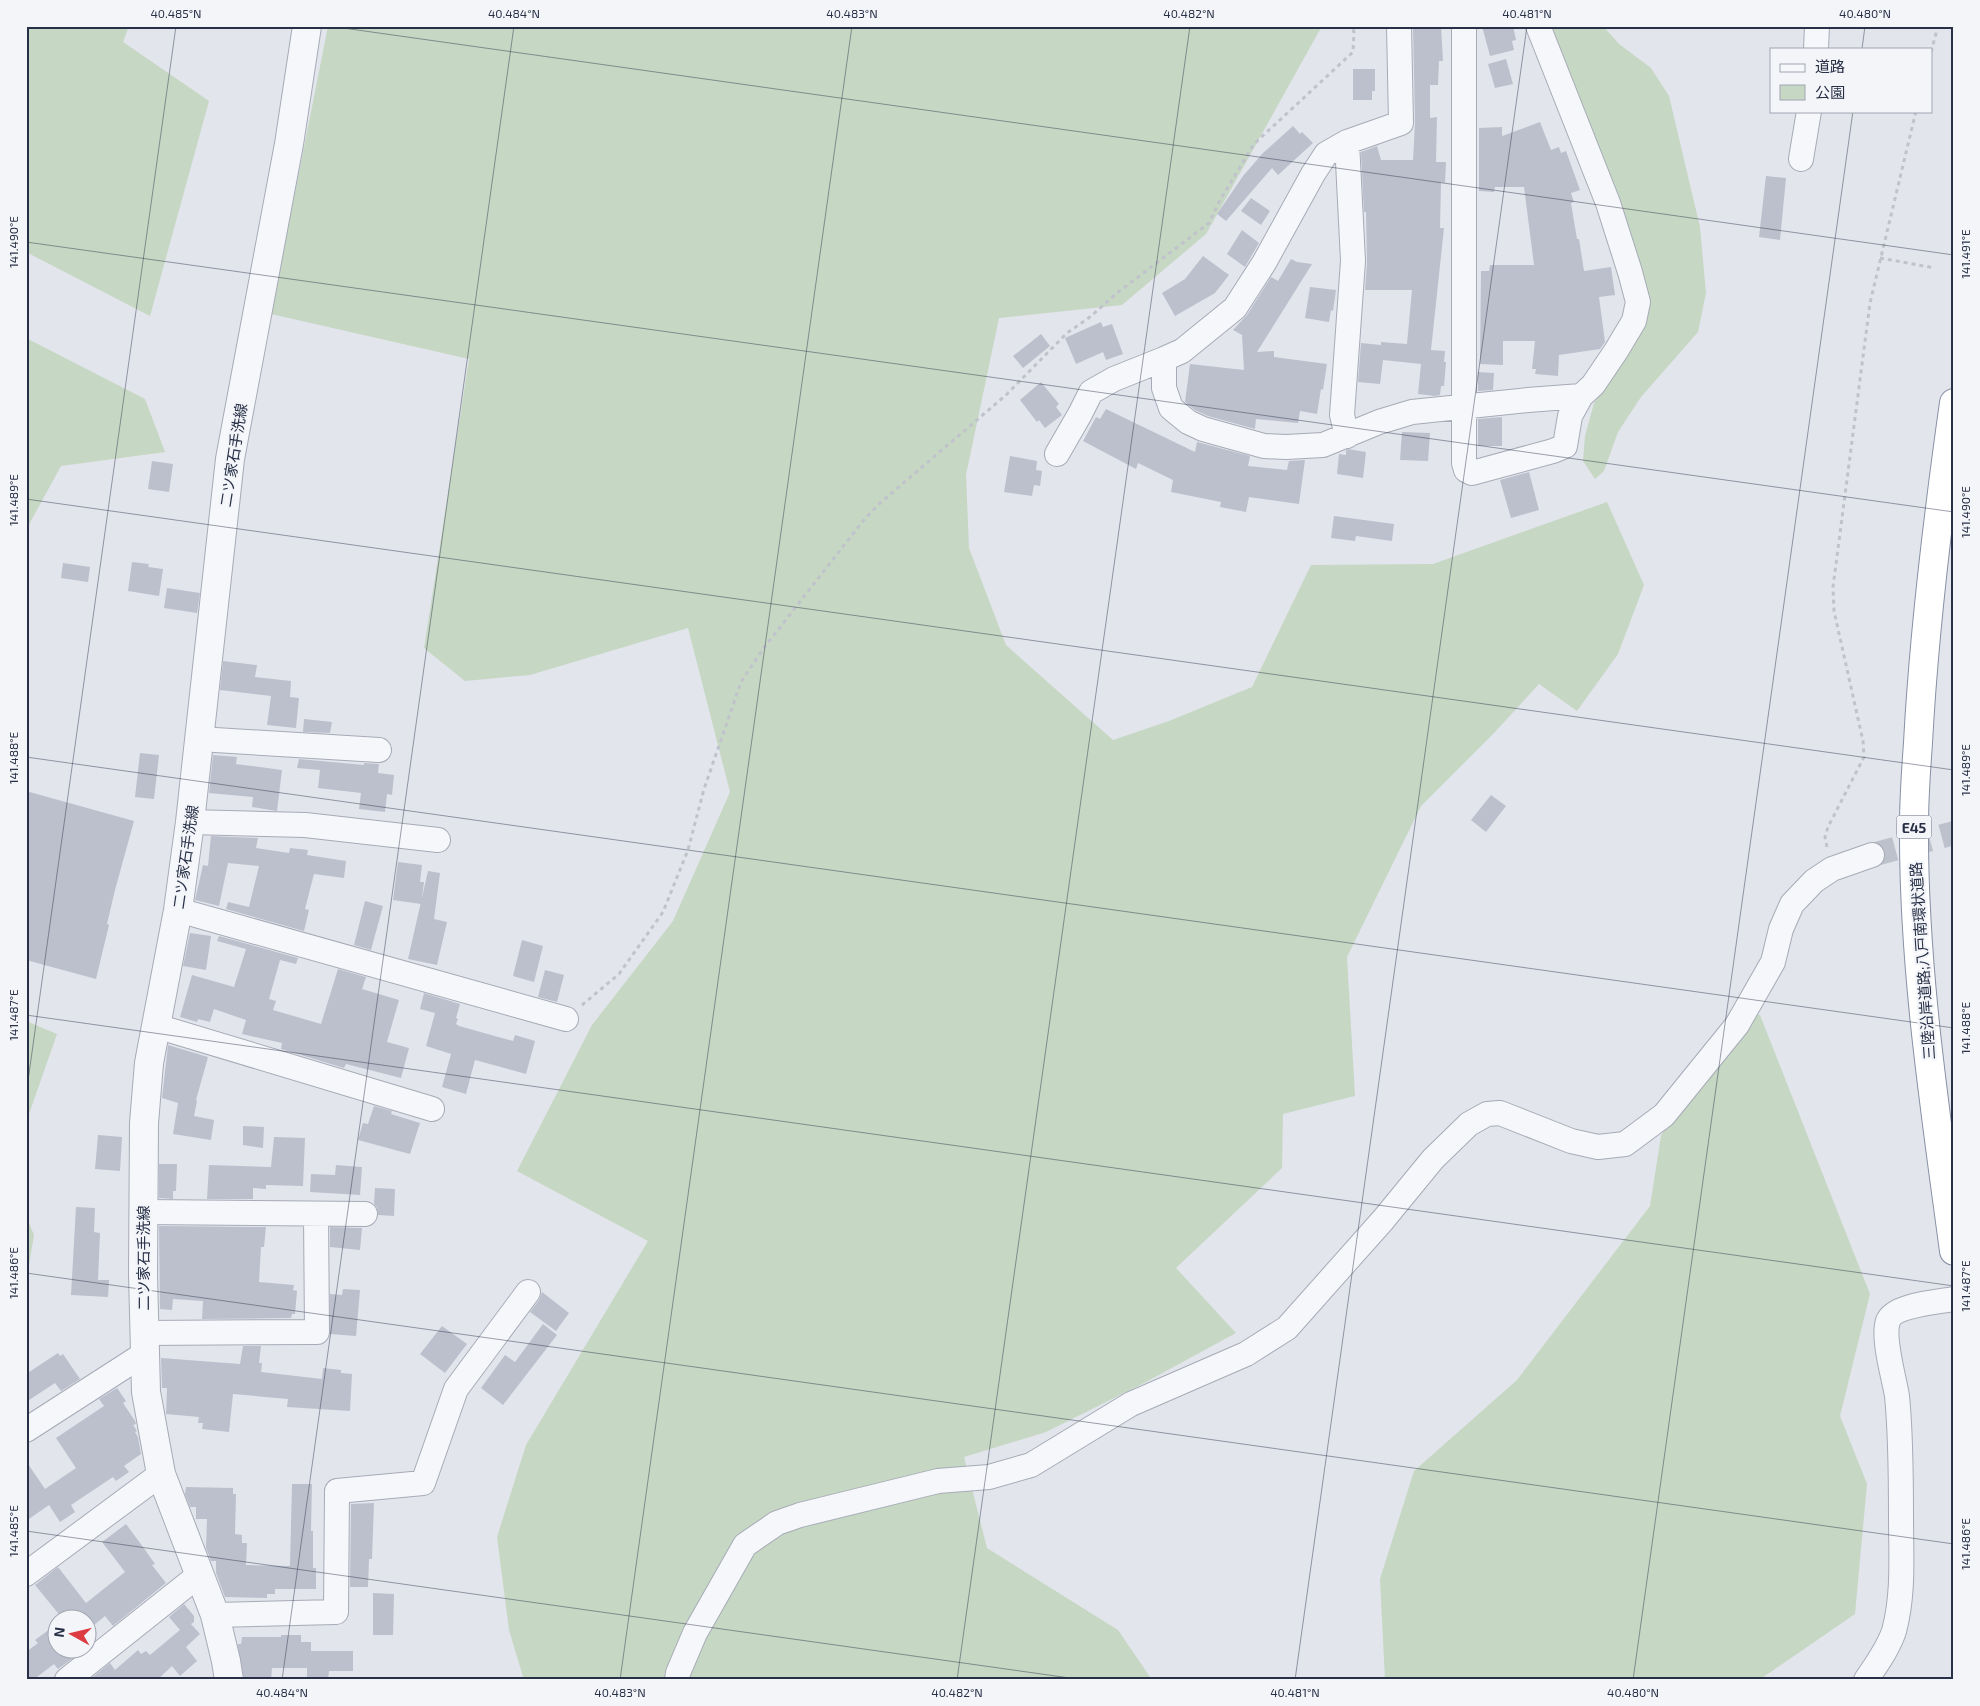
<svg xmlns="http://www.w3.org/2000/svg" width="1980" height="1706" font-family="'Exo 2','Noto Sans JP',sans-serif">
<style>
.green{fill:#c6d7c3}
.building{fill:#bcc0cd}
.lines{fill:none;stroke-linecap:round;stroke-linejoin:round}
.minor-tunnel{stroke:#bdc1cb;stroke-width:24;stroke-dasharray:24 12;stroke-linecap:butt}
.minor-casing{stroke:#a6abb7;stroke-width:26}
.tertiary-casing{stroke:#a6abb7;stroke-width:30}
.motorway-casing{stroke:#8890a5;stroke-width:30}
.path{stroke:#c0c3cb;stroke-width:3;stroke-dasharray:4 4;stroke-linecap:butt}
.minor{stroke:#f6f7fa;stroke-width:24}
.tertiary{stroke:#f6f7fa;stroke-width:28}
.motorway{stroke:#fff;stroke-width:28}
.ticks{fill:none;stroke:#283047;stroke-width:1;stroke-opacity:0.45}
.labels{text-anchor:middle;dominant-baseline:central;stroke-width:4.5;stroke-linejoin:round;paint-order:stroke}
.shield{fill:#f3f5f9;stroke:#656b7c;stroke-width:1}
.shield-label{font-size:14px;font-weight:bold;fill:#283047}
.street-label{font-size:15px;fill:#283047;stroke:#f3f5f9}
.neatline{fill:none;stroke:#283047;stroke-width:2}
.ticks-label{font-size:12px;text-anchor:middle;fill:#283047}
</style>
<rect width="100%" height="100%" fill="#e2e5ec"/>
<!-- green -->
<path class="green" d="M26 26H129L123 42 209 101 150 316 26 252Z
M328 26H1322L1206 234 1122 305 999 318 966 475 969 548 1006 645 1113 740 1169 721 1252 687 1311 565 1433 564 1607 502 1644 585 1618 654 1577 711 1539 684 1494 733 1421 806 1347 957 1355 1096 1283 1114 1282 1168 1176 1268 1236 1333 1144 1383 1046 1432 964 1457 987 1548 1118 1630 1152 1680H524L509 1630 497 1537 526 1445 648 1241 517 1171 592 1025 673 921 730 792 688 628 530 675 465 681 424 648 469 359 271 314Z
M1547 26H1603L1619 44 1651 68 1669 96 1700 227 1706 293 1698 332 1641 397 1618 432 1604 471 1595 479 1583 461 1585 436 1594 403 1630 350 1644 321Z
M26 338 145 399 165 452 61 466 26 530Z
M1730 1011 1760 1015 1870 1294 1840 1416 1867 1484 1855 1614 1759 1680H1385L1380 1579 1414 1471 1517 1380 1650 1206 1661 1136Z
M26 1021 57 1034 29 1114 26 1116Z
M26 1216 34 1235 26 1283Z"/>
<!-- building -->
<path class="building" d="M1413 26H1441L1443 61H1439L1438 85H1430V118L1437 117 1436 162H1446L1445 183 1441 182 1440 228H1444L1431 350 1445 351 1444 362H1446L1444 386H1441L1440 395 1435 396 1418 394 1421 364 1383 360 1380 384 1358 382 1361 343 1381 345V342L1407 344 1412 290H1365L1367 262 1366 212H1364L1361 152 1377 146 1381 160H1413L1415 123Z
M1482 26H1513L1516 40 1512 41 1514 50 1490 56Z
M1506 59 1513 84 1495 88 1488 64Z
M1353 69H1375V91H1372V100H1353Z
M1540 122 1551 150 1559 147 1561 153 1566 151 1580 190 1571 193 1574 202 1571 203 1577 239H1579L1584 271 1611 267 1615 295 1599 297 1605 342 1600 349 1559 355 1558 376 1535 374 1536 369H1532L1535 341H1503V365L1480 364 1481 271H1489L1490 265H1534L1524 187H1495L1494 192 1479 191V128L1502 127V136Z
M1293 126 1300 134 1302 132 1313 143 1278 175 1272 168 1226 221 1217 214 1243 176 1263 153Z
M1766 176 1786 178 1780 240 1759 237Z
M1251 198 1270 211 1261 225 1241 211Z
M1242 230 1259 243 1245 267 1227 254Z
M1203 256 1229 275 1215 293 1175 316 1162 293 1185 279Z
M1291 259 1297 262 1312 264 1257 352 1274 351V357L1327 364 1323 390 1321 389 1317 414 1300 411 1298 423 1256 419 1255 429 1208 416 1195 410 1185 402 1190 364 1244 370 1242 335 1233 330 1247 315 1271 277 1278 281Z
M1310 287 1336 290 1333 311 1331 310 1329 322 1305 318Z
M1101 322 1103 327 1112 324 1123 354 1106 360 1103 352 1076 364 1065 338Z
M1041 334 1050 346 1023 368 1013 356Z
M1478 372 1494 373 1493 390 1478 391Z
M1041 382 1059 404 1056 407 1062 415 1045 428 1039 420 1037 422 1020 400Z
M1106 409 1195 452 1197 442 1250 456 1248 466 1287 470 1289 461 1305 460 1299 504 1249 497 1246 512 1220 507 1221 502 1171 492 1173 480 1138 463 1136 469 1083 441 1096 417 1100 419Z
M1502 417V446H1478V419Z
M1402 432 1430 433 1428 461 1400 460Z
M1348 449 1366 452 1363 478 1337 474 1339 454 1346 455V450Z
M1010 456 1037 461 1036 470 1042 471 1040 486 1034 485 1032 496 1004 492Z
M152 461 173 464 169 492 148 489Z
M1529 472 1539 510 1511 518 1500 480Z
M1334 516 1394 524 1392 541 1356 536 1355 541 1331 538Z
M132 562 149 564 148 567 163 569 159 596 128 591Z
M63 563 90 567 88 582 61 578Z
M167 588 200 593 197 613 164 608Z
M223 661 257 665 255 677 291 681 290 697 299 698 296 728 267 725 271 696 220 690Z
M304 719 332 722 330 733 303 732Z
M140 753 159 755 154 799 135 797Z
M213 755 237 757 236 764 282 770 277 811 252 807 253 797 209 793Z
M299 759 364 765V763L379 764 378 773 394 775 392 795 387 794 385 812 359 809 361 793 318 788 320 770 297 768Z
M26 791 134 821 115 890 107 924 109 925 96 979 26 960Z
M1491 795 1506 806 1486 832 1471 820Z
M211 836 258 838 256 848 289 853 290 848 308 850 307 855 346 861 344 878 314 874 305 909 309 910 304 931 226 909 228 902 249 907 259 866 228 863 219 906 195 900 203 865 208 866Z
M398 862 422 865 420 882H424L421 904 393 900Z
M428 871 440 873 434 919 447 922 437 965 408 959Z
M365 901 383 906 371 950 354 945Z
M190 933 211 936 206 970 183 966Z
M219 936 298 958 296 964 280 960 269 999 276 1001 273 1010 321 1024 338 969 366 977 362 989 399 1000 387 1042 409 1048 401 1078 346 1064 344 1068 281 1049 282 1043 242 1034 246 1020 214 1009 210 1022 198 1019 197 1022 180 1017 192 975 234 987 246 949 217 941Z
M522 940 543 946 534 982 513 976Z
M545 970 564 975 557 1002 538 997Z
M424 993 460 1004 456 1018 458 1019 456 1024 459 1026 513 1041 515 1035 535 1041 526 1074 475 1060 466 1094 442 1087 451 1054 426 1046 435 1013 420 1009Z
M168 1045 208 1057 196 1100 197 1101 194 1116 214 1120 211 1140 173 1134 178 1103 162 1098Z
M374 1106 392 1111 391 1114 420 1123 410 1154 358 1140 363 1123 368 1124Z
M243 1126 264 1127 263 1148 243 1145Z
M98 1135 122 1137 120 1171 95 1169Z
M274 1137 305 1138 303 1186 266 1185V1189L253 1188V1199H207L209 1165 271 1167Z
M159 1164H177L176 1191H173V1199L159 1198Z
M336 1165 362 1167 360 1195 310 1192 311 1174 335 1175Z
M375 1188 395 1189 394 1216 378 1215 377 1208 374 1204Z
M76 1207 95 1208 94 1232 100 1233 98 1280H109L108 1297 71 1295Z
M159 1226 266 1227 264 1247H261L259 1282 294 1285 293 1290 297 1291 295 1314H292L291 1318 202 1319 203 1301 173 1299 172 1310 160 1309Z
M330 1227 362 1228 360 1250 330 1247Z
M343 1289 360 1290 356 1336 330 1334V1294L342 1295Z
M542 1292 569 1313 556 1331 530 1312 539 1300Z
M543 1324 557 1335 503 1405 481 1388 505 1355 515 1362Z
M442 1326 467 1344 445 1373 420 1354Z
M243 1346H261L259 1363H262L261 1372 322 1379 323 1368 341 1370V1373L352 1374 350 1411 287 1407 288 1399 233 1394 229 1432 202 1429 203 1423H198L199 1417 166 1414 167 1388H162L161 1358 240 1364Z
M58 1353 60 1356 63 1354 80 1379 61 1391 55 1383 26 1402V1374Z
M117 1388 126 1401 123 1403 135 1421 136 1424 133 1425 137 1431 135 1432 138 1437 141 1454 124 1466 129 1472 116 1481 113 1477 71 1505 75 1512 60 1522 49 1505 26 1521V1461L45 1489 76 1468 56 1438 104 1406 99 1399Z
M292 1484H312L311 1531H313V1568H316V1589H275V1594H267V1598L225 1597 216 1573V1561H211L206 1548 207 1519H196V1507H190L185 1494 186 1487 233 1488V1494H236L235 1534 242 1535V1543H247L246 1565 290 1566Z
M374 1503 372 1559H369L368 1587H350L351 1504Z
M126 1524 143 1547 155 1564 152 1565 166 1583 113 1626 105 1616 88 1630V1618H62L35 1585 58 1567 86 1603 125 1572 102 1542Z
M373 1593 394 1594 393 1635H373Z
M184 1604 194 1616V1622L191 1624 200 1634 186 1647 197 1661 180 1676 172 1666 157 1680H89L110 1663 115 1670 138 1650 141 1654 146 1651 150 1655 180 1630 169 1617Z
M58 1623V1648H70L76 1656 58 1669 54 1664 33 1680H26V1652L38 1643 35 1640Z
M281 1635H301V1642H311V1651H353V1671H329L328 1680H307V1668H272L271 1680H244L238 1646V1644H241L242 1637H281Z"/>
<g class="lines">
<!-- minor-tunnel -->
<path class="minor-tunnel" d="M1872 855 1954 833"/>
<!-- minor casing -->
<g class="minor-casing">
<path id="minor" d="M1399 26 1401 123 1347 142 1326 154 1313 174 1264 263 1235 308 1182 351 1164 359V388L1171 408 1188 422 1203 429 1264 446 1286 447 1323 445 1379 422 1412 412 1528 400 1581 396 1593 385 1616 351 1634 321 1638 302 1630 272 1608 203 1538 26
M1464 26V463L1466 470 1472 473 1553 451 1565 446 1570 416 1581 396
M1816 49 1817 26
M1347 142 1353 261 1342 415 1347 436
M1801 159 1809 111
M1057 454 1080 414 1091 392 1114 379 1164 359
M199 739 379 750
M190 822 305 825 438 840
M178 910 566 1019
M156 1026 432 1109
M143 1212 365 1214
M143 1333 317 1332 316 1214
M26 1430 144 1354
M26 1574 161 1474
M215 1615 336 1612 337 1491 423 1483 456 1389 528 1292
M67 1680 199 1575
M677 1680 678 1673 695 1633 745 1545 777 1523 800 1515 938 1481 989 1477 1031 1465 1131 1404 1246 1354 1287 1328 1383 1220 1433 1159 1469 1124 1487 1114 1500 1113 1571 1141 1598 1147 1625 1144 1664 1115 1737 1025 1773 962 1781 929 1792 904 1814 881 1832 869 1872 855
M1866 1680C1876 1665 1888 1649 1894 1631 1904 1594 1901 1555 1901 1517 1901 1477 1901 1436 1897 1396 1894 1377 1882 1338 1888 1321 1894 1305 1938 1302 1954 1299"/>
</g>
<!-- tertiary casing -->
<g class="tertiary-casing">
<path id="tertiary" d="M229 1680 226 1661 215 1615 161 1474 146 1392 143 1274 144 1123 149 1063 178 910 190 822 230 459 289 144 307 26"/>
</g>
<!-- motorway casing -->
<g class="motorway-casing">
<path id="motorway" d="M1954 403C1938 516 1924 629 1918 743 1916 770 1914 798 1914 825 1913 967 1935 1109 1954 1251"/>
</g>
<!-- path -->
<path class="path" d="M1931 52 1938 26
M1880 258 1935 268
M1827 847 1825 837 1828 827 1864 757 1863 741 1834 611 1833 587 1870 303 1916 111
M582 1005 619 974 663 912 688 850 704 789 741 682 763 649 863 521 879 504 1006 395 1067 333 1090 317 1117 293 1209 223 1220 200 1254 144 1353 52 1354 32 1352 26"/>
<!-- minor -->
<use href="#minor" class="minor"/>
<!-- tertiary -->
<use href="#tertiary" class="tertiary"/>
<!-- motorway -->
<use href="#motorway" class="motorway"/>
</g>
<!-- ticks -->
<path class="ticks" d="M329 26 1954 255M1862 49 1865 26M26 242 1954 512M26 499 1954 770M26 757 1954 1028M26 1015 1954 1286M26 1095 176 26M26 1273 1954 1544M26 1531 1084 1680M282 1680 514 26M620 1680 852 26M957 1680 1190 26M1295 1680 1527 26M1633 1680 1853 111"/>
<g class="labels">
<!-- shield labels -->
<rect class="shield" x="1896.5" y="815.5" width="35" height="23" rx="4"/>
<g class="shield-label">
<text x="1914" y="827">E45</text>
</g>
<!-- street labels -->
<g class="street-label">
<text transform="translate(233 455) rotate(-81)">二ツ家石手洗線</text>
<text transform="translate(185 857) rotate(-82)">二ツ家石手洗線</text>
<text transform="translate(1922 961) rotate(-94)">三陸沿岸道路;八戸南環状道路</text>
<text transform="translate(143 1258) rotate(-90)">二ツ家石手洗線</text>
</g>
</g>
<!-- border -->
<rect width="1980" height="1706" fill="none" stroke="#f3f5f9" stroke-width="55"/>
<!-- legend -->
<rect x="1770" y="48" width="162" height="65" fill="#f3f5f9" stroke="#a2a6b2"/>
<rect x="1780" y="64" width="25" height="8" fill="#f6f7fa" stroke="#a2a6b2"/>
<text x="1815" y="72" font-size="15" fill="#283047">道路</text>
<rect x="1780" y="85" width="25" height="15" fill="#c6d7c3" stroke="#a2a6b2"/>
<text x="1815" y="98" font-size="15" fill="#283047">公園</text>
<!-- north arrow -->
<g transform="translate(72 1634) rotate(278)"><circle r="24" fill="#f3f5f9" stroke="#a2a6b2"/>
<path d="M0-4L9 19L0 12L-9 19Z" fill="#dd3b42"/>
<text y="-8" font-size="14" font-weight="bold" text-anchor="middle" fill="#283047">N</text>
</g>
<rect x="28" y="28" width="1924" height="1650" class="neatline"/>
<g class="ticks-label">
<text x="176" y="18">40.485°N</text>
<text x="514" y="18">40.484°N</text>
<text x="852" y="18">40.483°N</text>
<text x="1189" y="18">40.482°N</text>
<text x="1527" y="18">40.481°N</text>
<text x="1865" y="18">40.480°N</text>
<text transform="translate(14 242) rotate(-90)" y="4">141.490°E</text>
<text transform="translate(1966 254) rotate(-90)" y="4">141.491°E</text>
<text transform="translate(14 500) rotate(-90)" y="4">141.489°E</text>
<text transform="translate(1966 512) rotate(-90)" y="4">141.490°E</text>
<text transform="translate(14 758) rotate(-90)" y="4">141.488°E</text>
<text transform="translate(1966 770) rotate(-90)" y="4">141.489°E</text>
<text transform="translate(14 1015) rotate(-90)" y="4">141.487°E</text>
<text transform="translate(1966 1028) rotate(-90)" y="4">141.488°E</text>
<text transform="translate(14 1273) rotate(-90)" y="4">141.486°E</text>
<text transform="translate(1966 1286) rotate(-90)" y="4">141.487°E</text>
<text transform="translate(14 1531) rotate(-90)" y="4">141.485°E</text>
<text transform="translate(1966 1544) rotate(-90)" y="4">141.486°E</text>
<text x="282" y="1697">40.484°N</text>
<text x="620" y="1697">40.483°N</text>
<text x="957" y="1697">40.482°N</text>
<text x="1295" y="1697">40.481°N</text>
<text x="1633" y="1697">40.480°N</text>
</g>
</svg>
